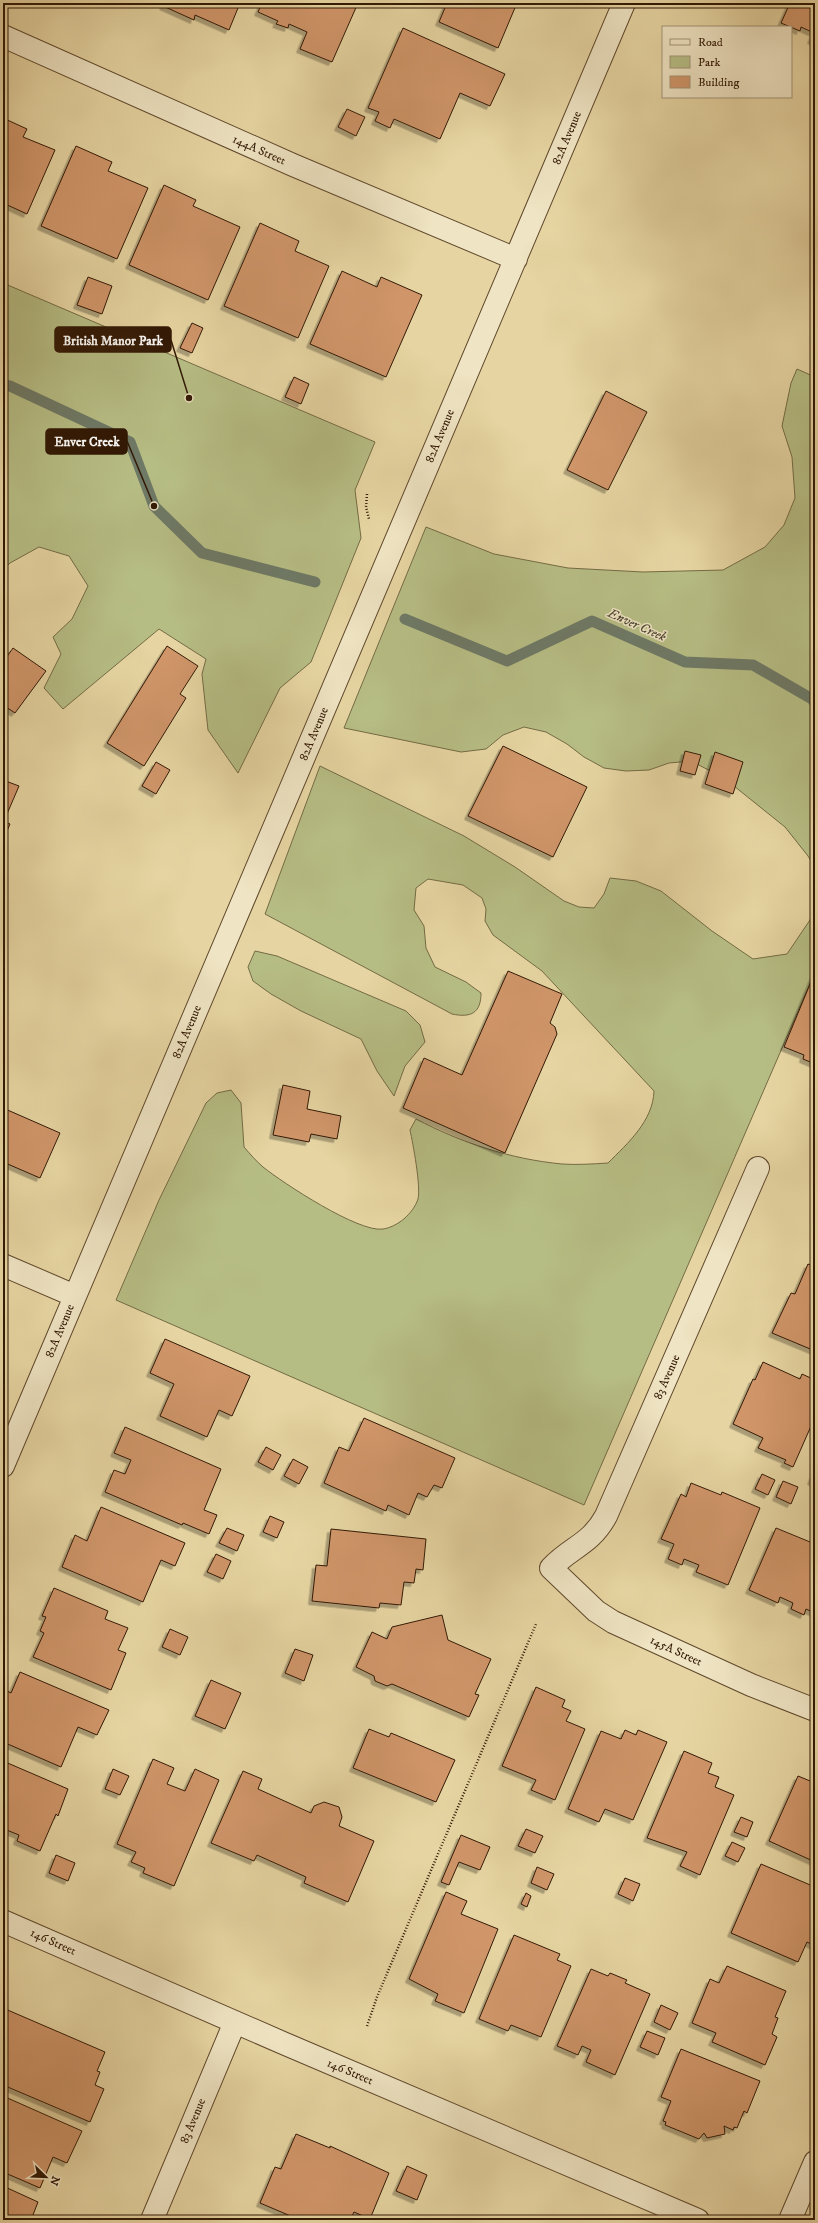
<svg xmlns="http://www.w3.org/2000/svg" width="818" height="2223" font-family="'IM FELL DW Pica',serif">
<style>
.green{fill:#b6bd84;stroke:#746b44}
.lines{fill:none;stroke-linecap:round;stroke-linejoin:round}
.stream{stroke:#6e7966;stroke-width:11}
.building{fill:#d0966a;stroke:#321905;filter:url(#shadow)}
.minor-casing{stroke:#5f482c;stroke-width:24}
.path{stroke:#321905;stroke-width:2.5;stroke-dasharray:1 2;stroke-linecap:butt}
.minor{stroke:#efe4c3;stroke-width:22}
.labels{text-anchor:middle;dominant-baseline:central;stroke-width:3;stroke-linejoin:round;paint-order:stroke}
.street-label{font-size:12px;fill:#321905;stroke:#efe4c3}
.water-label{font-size:13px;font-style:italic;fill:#504936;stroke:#efe4c3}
.leader{fill:none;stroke:#321905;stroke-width:1.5}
.callout-dot{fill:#321905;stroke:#efe4c3;stroke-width:1.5}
.callout{fill:#321905;stroke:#321905;stroke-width:1.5}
.callout-label{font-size:13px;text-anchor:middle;font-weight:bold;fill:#fff}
</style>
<defs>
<filter id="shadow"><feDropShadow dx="-3.5" dy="3.5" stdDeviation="0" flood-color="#0004"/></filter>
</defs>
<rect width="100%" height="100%" fill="#e6d5a2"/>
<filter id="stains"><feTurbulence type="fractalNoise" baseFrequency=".005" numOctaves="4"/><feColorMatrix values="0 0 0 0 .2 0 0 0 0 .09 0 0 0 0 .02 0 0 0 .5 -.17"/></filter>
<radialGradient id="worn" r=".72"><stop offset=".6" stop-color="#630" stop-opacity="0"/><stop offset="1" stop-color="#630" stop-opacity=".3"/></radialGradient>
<!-- green -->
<path class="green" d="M3 283 375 442 355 490 361 538 311 662 280 688 238 773 208 730 202 674 206 659 159 629 63 709 44 688 61 654 53 637 72 619 88 586 69 556 39 547 10 563 3 570Z
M797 369 815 377V867L808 856 785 827 724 778 691 761 669 763 649 770 626 771 604 768 584 757 567 744 546 732 524 727 503 735 486 749 461 752 344 728 426 527 494 554 568 568 643 572 723 570 765 547 784 525 795 498 792 457 782 426 791 383Z
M320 766 464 836 515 867 564 901 579 907 594 908 604 894 610 878 636 881 661 891 712 931 753 959 787 954 810 920 815 901V972L584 1505 116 1300 159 1200 206 1103 217 1093 231 1090 241 1103 244 1147C250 1154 256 1161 263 1167 283 1183 359 1233 383 1229 397 1227 413 1214 418 1199 421 1186 413 1144 410 1130L416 1119C462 1143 510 1159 562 1164 577 1165 593 1164 608 1163 628 1143 653 1121 654 1091L542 971 493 935 485 921 486 909 482 898 463 885 428 879 416 888 414 910 424 926 426 948 435 967 466 982 481 993C481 1013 471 1018 452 1014L265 914Z
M255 951 277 956 406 1011 420 1025 425 1042 405 1066 394 1096 377 1071 361 1039 301 1011 271 994 253 981 248 967Z"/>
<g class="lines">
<!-- stream -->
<path class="stream" d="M3 385 10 386 130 442 154 506 202 553 315 582
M405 619 507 661 592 621 685 662 753 665 812 699 815 703"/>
</g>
<!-- building -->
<path class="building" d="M165 3H240L229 30 195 15 194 20 163 6Z
M262 3H358L332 62 300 49 307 32 289 24 288 28 276 24 278 21 258 12Z
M447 3 469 4 517 3 498 48 439 22Z
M790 3H815V42L811 40 814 33 801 27 800 31 781 23Z
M403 28 505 74 490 106 460 93 440 139 394 119 390 128 375 121 379 112 368 108Z
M347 109 365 117 356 136 338 127Z
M3 118 27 129 23 137 55 150 27 214 3 203Z
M76 146 112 162 108 171 148 188 117 259 41 226Z
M164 185 196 200 193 206 240 227 208 300 129 265Z
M260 223 299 241 295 251 329 266 298 338 224 306Z
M342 271 377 287 381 277 422 295 386 377 310 344Z
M88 277 112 286 102 314 77 305Z
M192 323 203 328 192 353 180 348Z
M294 377 309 384 301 404 285 397Z
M606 391 647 412 608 490 567 470Z
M167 646 198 666 180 694 186 698 144 766 107 743Z
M13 648 46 671 15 713 3 705V662Z
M503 746 587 787 553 857 468 816Z
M685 751 701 755 695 775 680 771Z
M715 752 743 762 733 794 705 784Z
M156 762 170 770 156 794 142 786Z
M3 780 19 786 4 821 10 824 3 840Z
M508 971 562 994 550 1023 555 1027 557 1034 505 1153 403 1108 424 1058 462 1075Z
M815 972V1064L803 1059 804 1055 784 1047Z
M283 1085 310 1091 307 1109 341 1116 337 1139 311 1134 309 1142 273 1135Z
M3 1108 60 1133 40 1178 3 1162Z
M808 1264 815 1267V1351L772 1333 791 1293 795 1294Z
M165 1339 250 1376 232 1416 219 1410 207 1437 160 1416 174 1384 150 1373Z
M763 1362 800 1379 802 1374 815 1380V1417L793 1467 784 1463 786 1460 758 1448 763 1438 733 1424 753 1379 755 1380Z
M364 1418 455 1458 442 1488 434 1485 427 1497 418 1493 409 1515 388 1505 386 1511 324 1483 339 1447 349 1451Z
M125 1427 221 1469 204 1510 217 1515 209 1534 183 1523 182 1525 105 1492 114 1470 125 1474 131 1460 114 1453Z
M266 1447 281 1455 273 1470 258 1462Z
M293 1459 308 1467 299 1484 284 1476Z
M815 1471V1483L811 1481Z
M762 1474 775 1480 768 1495 755 1489Z
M783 1481 798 1487 791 1504 776 1497Z
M691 1483 721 1495 722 1492 760 1508 728 1585 696 1572 699 1565 684 1559 682 1565 668 1559 674 1544 661 1539 681 1494 686 1497Z
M101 1507 185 1543 175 1566 161 1560 143 1602 62 1567 75 1535 87 1541Z
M270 1516 284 1522 277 1538 263 1532Z
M227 1528 244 1535 237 1551 219 1543Z
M776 1528 815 1544V1613L806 1609 804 1615 791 1609 793 1603 780 1597 778 1603 749 1590Z
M331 1529 426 1539 423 1570 416 1569 414 1583 404 1582 401 1605 380 1603 379 1608 312 1601 316 1565 327 1566Z
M216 1554 231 1561 223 1579 207 1572Z
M54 1588 108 1611 105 1619 128 1628 118 1650 126 1653 111 1690 33 1657 44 1633 40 1631 46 1617 42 1616Z
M442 1615 448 1640 491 1659 475 1694 479 1695 469 1717 392 1684 387 1686 375 1681 374 1676 356 1667 372 1632 387 1639 392 1627Z
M170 1629 188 1637 180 1655 162 1647Z
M295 1649 313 1655 304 1681 285 1673Z
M20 1672 109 1710 97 1735 78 1727 61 1767 3 1742V1702L7 1691 11 1693Z
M211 1680 241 1693 225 1729 195 1716Z
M536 1687 565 1700 562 1707 571 1711 566 1721 585 1729 555 1800 531 1790 536 1780 502 1766Z
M369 1729 389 1737 391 1733 455 1760 436 1802 353 1768Z
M625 1730 636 1735 638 1730 667 1742 633 1820 605 1809 599 1822 568 1809 601 1731 621 1739Z
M684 1751 712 1763 708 1773 719 1777 715 1787 734 1795 700 1875 680 1866 687 1852 647 1838Z
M153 1759 174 1768 167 1784 185 1791 195 1769 219 1780 174 1886 143 1873 145 1868 131 1862 136 1852 117 1844Z
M3 1761 68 1789 58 1816 56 1814 40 1851 17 1841 19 1835 4 1829 3 1832Z
M113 1769 129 1776 120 1795 105 1789Z
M243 1771 262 1779 258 1789 311 1813 314 1806 324 1802 339 1807 342 1817 339 1826 374 1841 348 1902 304 1883 306 1877 257 1855 254 1861 211 1843Z
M798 1776 815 1783V1862L769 1841Z
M741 1817 753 1822 747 1837 734 1832Z
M526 1829 543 1836 535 1853 518 1846Z
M461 1835 490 1847 480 1870 459 1862 449 1885 441 1882Z
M732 1842 745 1848 738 1862 725 1856Z
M56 1855 75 1863 68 1881 49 1873Z
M761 1864 815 1887V1946L807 1942 798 1962 731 1933Z
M537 1867 554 1874 547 1890 531 1883Z
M625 1878 640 1884 633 1901 618 1894Z
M446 1892 467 1901 461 1914 498 1929 464 2013 435 2001 438 1994 409 1979Z
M526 1893 531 1896 527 1907 521 1904Z
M514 1935 560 1954 557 1960 571 1966 541 2037 511 2025 508 2031 479 2019Z
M727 1966 786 1991 775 2017 778 2018 772 2034 777 2037 765 2065 712 2042 716 2033 692 2023 710 1979 719 1983Z
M591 1969 608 1976 610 1973 627 1980 625 1983 650 1994 615 2075 586 2062 591 2050 582 2046 578 2055 557 2046Z
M661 2005 678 2013 670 2030 654 2022Z
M3 2008 105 2052 97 2071 100 2072 95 2085 104 2089 90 2122 3 2085Z
M647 2031 665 2038 658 2055 640 2047Z
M681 2049 760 2081 747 2113 744 2111 737 2128 734 2127 733 2130 724 2126 725 2134 707 2138 704 2133 699 2139 665 2125 666 2122 663 2121 671 2101 661 2097Z
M3 2096 82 2131 67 2163 53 2157 40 2188 3 2172Z
M296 2134 330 2148V2146L389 2173 370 2219 354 2212 350 2220H300L260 2203 275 2167 281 2169Z
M407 2166 427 2175 417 2200 396 2191Z
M3 2186 38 2202 31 2220H3Z
M424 2216 434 2220H422Z"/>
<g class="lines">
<!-- minor casing -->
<g class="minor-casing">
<path id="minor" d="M3 36 293 165 516 259
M758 1168 606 1516C590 1545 572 1546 551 1568L596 1611 613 1622 751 1685 815 1710
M3 1265 75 1296
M3 1466 624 3
M3 1921 283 2043 698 2220
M152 2220 235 2022
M790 2220 815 2162"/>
</g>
<!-- path -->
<path class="path" d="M367 494 366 507 369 519
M367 2026 377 1997 536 1624"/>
<!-- minor -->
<use href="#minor" class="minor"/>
</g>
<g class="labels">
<!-- street labels -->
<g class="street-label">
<text transform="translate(567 138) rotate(-67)">82A Avenue</text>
<text transform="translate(259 150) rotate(24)">144A Street</text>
<text transform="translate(440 436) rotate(-67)">82A Avenue</text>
<text transform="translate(314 734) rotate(-67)">82A Avenue</text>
<text transform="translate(187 1032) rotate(-67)">82A Avenue</text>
<text transform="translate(60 1331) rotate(-67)">82A Avenue</text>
<text transform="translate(667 1377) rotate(-66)">83 Avenue</text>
<text transform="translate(676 1651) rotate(25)">145A Street</text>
<text transform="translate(53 1942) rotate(24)">146 Street</text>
<text transform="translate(350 2072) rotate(23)">146 Street</text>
<text transform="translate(193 2121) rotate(-67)">83 Avenue</text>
</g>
<!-- water labels -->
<g class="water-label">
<text transform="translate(637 625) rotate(24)">Enver Creek</text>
</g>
</g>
<!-- callouts -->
<path class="leader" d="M189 398L171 340M154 506L127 441"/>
<g class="callout-dot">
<circle cx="189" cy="398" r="4"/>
<circle cx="154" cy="506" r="4"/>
</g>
<g class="callout">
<rect x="55" y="327" width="116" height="25" rx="4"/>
<rect x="46" y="429" width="81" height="25" rx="4"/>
</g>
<g class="callout-label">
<text x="113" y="345">British Manor Park</text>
<text x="87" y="446">Enver Creek</text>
</g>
<!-- margin -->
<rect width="818" height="2223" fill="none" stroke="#e6d5a2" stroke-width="16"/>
<rect x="4" y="4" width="810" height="2215" fill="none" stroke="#321905" stroke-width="2"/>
<rect x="8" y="8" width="802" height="2207" fill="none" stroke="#321905"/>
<!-- legend -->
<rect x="662" y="26" width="130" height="72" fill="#efe4c3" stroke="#a39377"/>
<rect x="670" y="39" width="20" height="6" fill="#efe4c3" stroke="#a39377"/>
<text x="698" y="46" font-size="12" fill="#321905">Road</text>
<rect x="670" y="56" width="20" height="12" fill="#b6bd84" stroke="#a39377"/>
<text x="698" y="66" font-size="12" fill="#321905">Park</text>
<rect x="670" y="76" width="20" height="12" fill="#d0966a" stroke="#a39377"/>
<text x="698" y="86" font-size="12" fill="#321905">Building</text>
<!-- north arrow -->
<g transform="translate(46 2177) rotate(113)" stroke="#efe4c3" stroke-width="3" paint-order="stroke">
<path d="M0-3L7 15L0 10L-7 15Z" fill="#321905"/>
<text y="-6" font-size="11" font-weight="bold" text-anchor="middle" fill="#321905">N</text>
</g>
<rect width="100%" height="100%" filter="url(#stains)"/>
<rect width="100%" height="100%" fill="url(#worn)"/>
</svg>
